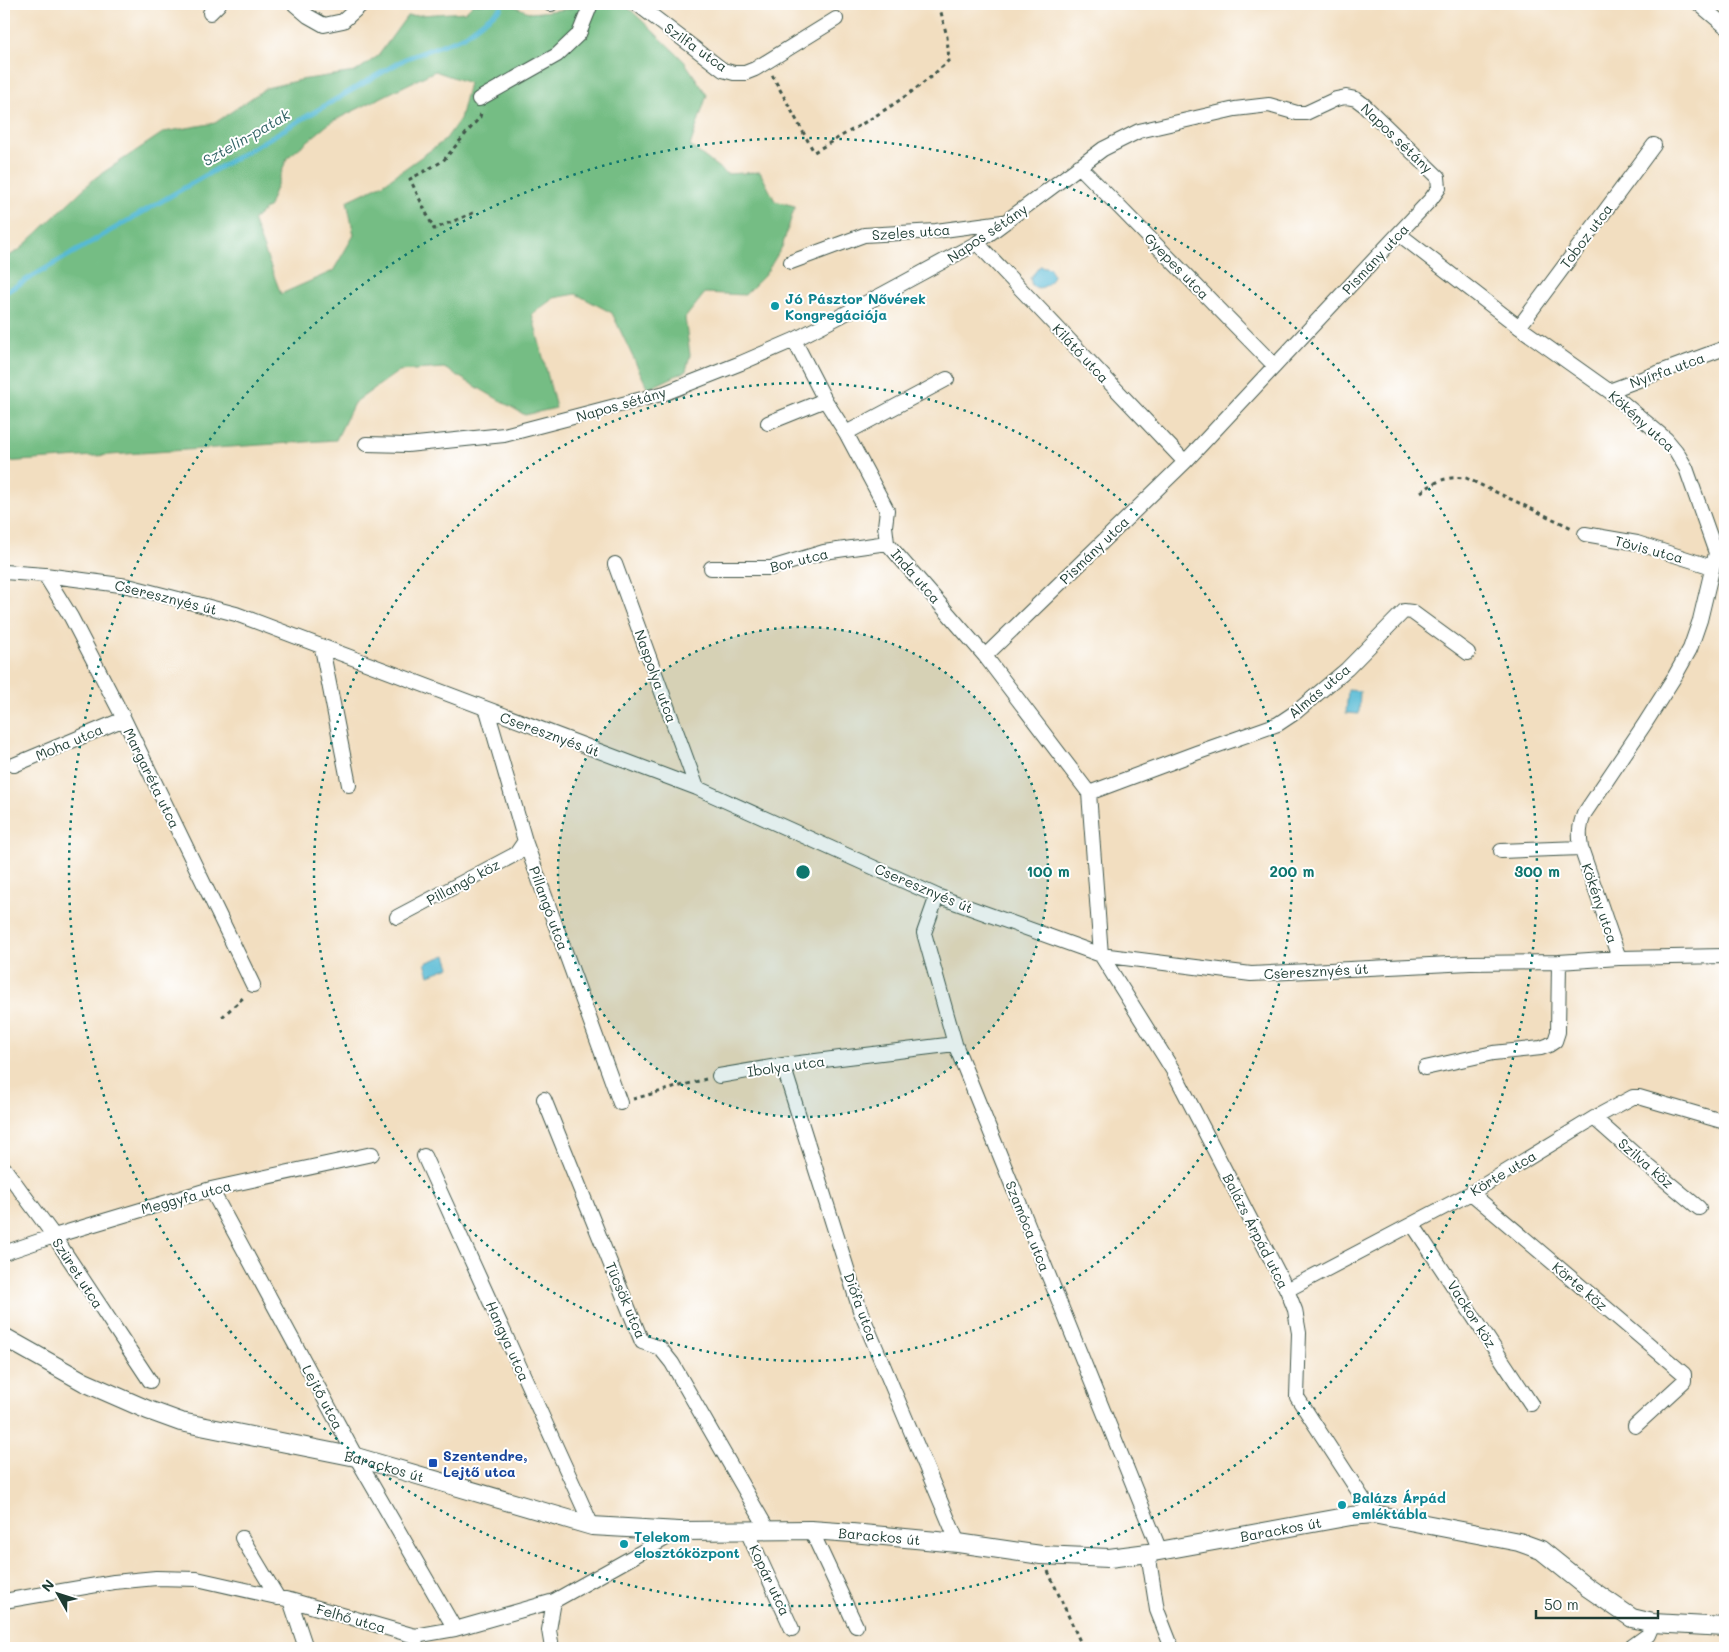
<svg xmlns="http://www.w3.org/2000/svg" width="1729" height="1652" font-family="Mali,sans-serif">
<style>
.forest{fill:#74bd84;stroke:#4a7d5c;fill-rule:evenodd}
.water{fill:#56bad4;stroke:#3a7c84}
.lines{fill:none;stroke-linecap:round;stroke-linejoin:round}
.stream{stroke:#56bad4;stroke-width:5}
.minor-casing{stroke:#3f5549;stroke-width:16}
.tertiary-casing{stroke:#3f5549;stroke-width:20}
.path{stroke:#3f5549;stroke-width:3;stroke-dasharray:4 4;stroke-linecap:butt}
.minor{stroke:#fff;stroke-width:14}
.tertiary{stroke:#fff;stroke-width:18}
.ring{fill:none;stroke:#0f766e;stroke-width:2.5;stroke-dasharray:2.5 5}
.culture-dot{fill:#0f9aa8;stroke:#fff;stroke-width:2}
.transit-dot{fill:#1a4fb4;stroke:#fff;stroke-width:2}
.labels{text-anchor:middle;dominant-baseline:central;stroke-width:4;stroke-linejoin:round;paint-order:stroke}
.street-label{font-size:14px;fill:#1f3d34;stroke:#fff}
.culture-label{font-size:14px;font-weight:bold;fill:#0d838f;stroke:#fff;text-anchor:start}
.transit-label{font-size:14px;font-weight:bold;fill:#164399;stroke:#fff;text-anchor:start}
.water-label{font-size:15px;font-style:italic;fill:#306264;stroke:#fff}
.centre{fill:#0f766e;stroke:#fff;stroke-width:2.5}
.ring-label{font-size:15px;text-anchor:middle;font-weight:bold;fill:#0f766e;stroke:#fff;stroke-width:4;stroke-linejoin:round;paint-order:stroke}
</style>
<rect width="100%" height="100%" fill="#fff"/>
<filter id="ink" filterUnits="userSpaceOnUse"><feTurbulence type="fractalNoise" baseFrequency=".02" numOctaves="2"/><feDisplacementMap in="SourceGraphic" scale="10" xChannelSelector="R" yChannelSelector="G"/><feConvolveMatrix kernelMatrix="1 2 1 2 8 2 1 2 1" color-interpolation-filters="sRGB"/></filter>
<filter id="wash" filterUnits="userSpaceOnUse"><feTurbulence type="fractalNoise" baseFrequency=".0096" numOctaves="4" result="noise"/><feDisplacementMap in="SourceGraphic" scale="20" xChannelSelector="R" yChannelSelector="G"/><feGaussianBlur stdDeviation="1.12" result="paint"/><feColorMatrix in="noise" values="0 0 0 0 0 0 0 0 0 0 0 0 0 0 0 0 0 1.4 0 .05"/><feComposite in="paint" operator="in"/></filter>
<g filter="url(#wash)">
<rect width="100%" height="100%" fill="#f2dec0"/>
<!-- forest -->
<path class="forest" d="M473 4H509L531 13 569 9 584 4H621L632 11 684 61 707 95 690 146 727 174 760 172 775 201 795 206 782 247 765 275 745 295 705 293 685 318 690 355 686 371 648 389 612 313 576 294 554 298 532 314 556 408 525 415 444 368 399 371 354 403 336 440 4 462V259L19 250 95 178 164 132 215 123 266 88 300 80 355 72 378 56 407 16 465 12ZM435 71 469 83 460 119 445 140 383 184 347 201 354 235 333 271 281 294 253 220 269 206 287 158 331 122Z"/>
<!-- water -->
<path class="water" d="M1040 266 1050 268 1053 275C1050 285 1041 291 1032 286L1030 278Z
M1348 690 1360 691 1359 714 1346 713Z
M446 955 450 967 429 975 425 963Z"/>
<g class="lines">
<!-- stream -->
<path class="stream" d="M4 293 405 59 463 37 501 8"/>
</g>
</g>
<g filter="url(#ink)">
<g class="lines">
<!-- minor casing -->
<g class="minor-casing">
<path id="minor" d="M294 4 308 16 324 25 343 21 362 4
M550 4H551
M637 4 723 70 734 73H745L755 69 836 19
M1699 4 1725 26
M210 13 219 4
M479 99 557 55 579 34 591 4
M1079 166 1274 365
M1399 234 1519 327 1609 391 1666 439 1676 451 1686 468 1716 553 1700 620 1690 649 1675 676 1644 725 1584 814C1579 827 1579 835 1581 848L1619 958
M977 243 1185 462
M791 262 864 235 936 231 1003 222
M1519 327 1654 145
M794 340 825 400 846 433 887 510 885 526 887 543 985 656
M1609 391 1725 348
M768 423 825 400
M846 433 947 379
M366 444 407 445 504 435 665 393 741 363 794 340 883 294 977 243 1103 149 1139 131 1235 109 1269 105 1297 113H1306L1336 99 1346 97 1356 99 1364 105 1438 177 1439 188 1431 199 1185 462 985 656 1089 793 1101 955 1174 1072 1287 1290 1295 1310 1299 1333 1297 1397 1373 1514
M1585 534 1637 543 1712 567
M615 564 697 788
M711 568H771L824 552 887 543
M4 572 45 575 128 586 236 614 697 788 937 896 1101 955 1251 974 1470 963 1559 962 1619 958 1725 956
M45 575 71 617 124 719 253 985
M322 648 349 785
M487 710 525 841 620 1103
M14 765 124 719
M1089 793 1196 753 1278 724 1296 712 1347 669 1404 611 1412 612 1468 653
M1501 851 1581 848
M937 896 924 933 955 1044 1160 1551
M397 917 516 854 525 841
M783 1065 860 1310 958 1543
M1425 1068 1493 1053 1541 1048 1549 1045 1555 1041 1558 1032 1559 962
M719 1076 783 1065 955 1044
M544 1099 642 1342 660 1348 672 1363 769 1532
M1594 1118 1647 1165 1699 1208
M424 1156 592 1526
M4 1168 54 1236 150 1381
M211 1189 356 1457 455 1629
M1471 1193 1684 1374V1381L1635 1426
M1413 1225 1531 1404
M4 1253 54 1236 211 1189 372 1154
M1287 1290 1471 1193 1594 1118 1633 1097H1639L1725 1122
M811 1530 856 1626
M747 1531 792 1629
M242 1538 278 1598
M1148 1553 1157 1610 1172 1648
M290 1600 306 1648
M4 1601 114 1582 156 1578 197 1579 290 1600 415 1636 455 1629 554 1601 679 1531
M415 1636 416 1648
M552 1648 549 1630 554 1601
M1630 1648 1648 1635 1653 1623"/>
</g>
<!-- tertiary casing -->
<g class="tertiary-casing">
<g id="tertiary">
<path id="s1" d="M4 1337 84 1382 148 1410 181 1422 356 1457 592 1526 679 1531 811 1530 852 1533 958 1543 1041 1555 1109 1558 1148 1553 1351 1516 1373 1514 1519 1542 1541 1550 1587 1587 1632 1618 1653 1623 1725 1627"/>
</g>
</g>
<!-- path -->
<path class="path" d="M772 75 814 152C858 126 913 97 949 60L947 37 939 4
M473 213 434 229 410 179 443 161 480 117 481 113
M1421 492C1437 481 1445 476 1466 478L1572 528
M222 1017 245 996
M633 1099 706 1079
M1048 1571 1083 1648"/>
<!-- minor -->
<use href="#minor" class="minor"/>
<!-- tertiary -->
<use href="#tertiary" class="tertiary"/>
</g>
</g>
<!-- distance rings -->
<circle cx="803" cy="872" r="245" fill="#0f766e" fill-opacity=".12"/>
<g class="ring">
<circle cx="803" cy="872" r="245"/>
<circle cx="803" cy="872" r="489"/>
<circle cx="803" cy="872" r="734"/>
</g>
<!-- markers -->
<g class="culture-dot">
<circle cx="775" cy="306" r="5"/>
<circle cx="1342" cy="1505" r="5"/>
<circle cx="624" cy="1544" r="5"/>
</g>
<rect class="transit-dot" x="428" y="1458" width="10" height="10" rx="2.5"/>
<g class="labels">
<!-- street labels -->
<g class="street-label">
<text transform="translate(696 47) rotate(35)">Szilfa utca</text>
<text transform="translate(1397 138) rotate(44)">Napos sétány</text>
<text transform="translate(911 232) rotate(-4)">Szeles utca</text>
<text transform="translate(987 233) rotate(-34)">Napos sétány</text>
<text transform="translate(1586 236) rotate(-53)">Toboz utca</text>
<text transform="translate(1375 259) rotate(-47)">Pismány utca</text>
<text transform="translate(1177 266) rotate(46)">Gyepes utca</text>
<text transform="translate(1081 353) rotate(47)">Kilátó utca</text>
<text transform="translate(1667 370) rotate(-20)">Nyírfa utca</text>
<text transform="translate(621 404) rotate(-16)">Napos sétány</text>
<text transform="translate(1642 421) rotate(42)">Kökény utca</text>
<text transform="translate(1649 549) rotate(15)">Tövis utca</text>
<text transform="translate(1094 550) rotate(-44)">Pismány utca</text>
<text transform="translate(799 560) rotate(-14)">Bor utca</text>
<text transform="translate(916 576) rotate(49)">Inda utca</text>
<text transform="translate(166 597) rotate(14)">Cseresznyés út</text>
<text transform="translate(656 676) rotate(70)">Naspolya utca</text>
<text transform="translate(1319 691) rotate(-40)">Almás utca</text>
<text transform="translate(550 734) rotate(20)">Cseresznyés út</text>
<text transform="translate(69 742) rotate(-23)">Moha utca</text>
<text transform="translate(152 778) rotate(64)">Margaréta utca</text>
<text transform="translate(463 882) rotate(-28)">Pillangó köz</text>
<text transform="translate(924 888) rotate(23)">Cseresznyés út</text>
<text transform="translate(1600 903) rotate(71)">Kökény utca</text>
<text transform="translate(549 908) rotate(70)">Pillangó utca</text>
<text transform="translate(1316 971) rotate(-3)">Cseresznyés út</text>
<text transform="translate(786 1066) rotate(-8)">Ibolya utca</text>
<text transform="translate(1646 1163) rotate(41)">Szilva köz</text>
<text transform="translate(1503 1173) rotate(-31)">Körte utca</text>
<text transform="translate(186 1197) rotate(-15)">Meggyfa utca</text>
<text transform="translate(1028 1226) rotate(68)">Szamóca utca</text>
<text transform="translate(1256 1231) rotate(63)">Balázs Árpád utca</text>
<text transform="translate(78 1273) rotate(57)">Szüret utca</text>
<text transform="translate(1580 1286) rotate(40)">Körte köz</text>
<text transform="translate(626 1300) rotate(67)">Tücsök utca</text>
<text transform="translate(861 1307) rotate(70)">Diófa utca</text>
<text transform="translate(1472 1314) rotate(57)">Vackor köz</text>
<text transform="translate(508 1341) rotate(66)">Hangya utca</text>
<text transform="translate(323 1397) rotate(62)">Lejtő utca</text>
<text stroke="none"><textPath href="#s1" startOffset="405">Barackos út</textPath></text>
<text stroke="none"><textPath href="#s1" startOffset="1314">Barackos út</textPath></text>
<text stroke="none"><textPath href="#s1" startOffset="909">Barackos út</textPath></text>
<text transform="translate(770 1580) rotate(65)">Kopár utca</text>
<text transform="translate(351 1618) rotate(16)">Felhő utca</text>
</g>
<!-- culture labels -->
<g class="culture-label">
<text x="785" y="298">Jó Pásztor Nővérek<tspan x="785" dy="16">Kongregációja</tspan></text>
<text x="1352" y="1497">Balázs Árpád<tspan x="1352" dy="16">emléktábla</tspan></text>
<text x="634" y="1536">Telekom<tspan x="634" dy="16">elosztóközpont</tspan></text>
</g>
<!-- transit labels -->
<g class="transit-label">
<text x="443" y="1455">Szentendre,<tspan x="443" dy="16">Lejtő utca</tspan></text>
</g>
<!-- water labels -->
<g class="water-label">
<text transform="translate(246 137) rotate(-30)">Sztelin-patak</text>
</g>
</g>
<circle cx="803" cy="872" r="8" class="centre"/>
<g class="ring-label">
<text x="1048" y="877">100 m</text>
<text x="1292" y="877">200 m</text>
<text x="1537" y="877">300 m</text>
</g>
<!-- margin -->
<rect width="1729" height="1652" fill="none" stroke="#fff" stroke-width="20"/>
<!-- north arrow -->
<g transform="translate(58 1594) rotate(309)" stroke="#ffffff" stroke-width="4" paint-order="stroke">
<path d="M0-4L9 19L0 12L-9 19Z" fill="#1f3d34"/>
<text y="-8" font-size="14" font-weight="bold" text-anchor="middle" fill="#1f3d34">N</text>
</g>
<!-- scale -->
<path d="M1536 1610v8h122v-8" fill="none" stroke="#1f3d34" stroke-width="2.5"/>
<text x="1544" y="1610" font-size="15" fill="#1f3d34" stroke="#ffffff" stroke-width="4" paint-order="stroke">50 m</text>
</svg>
